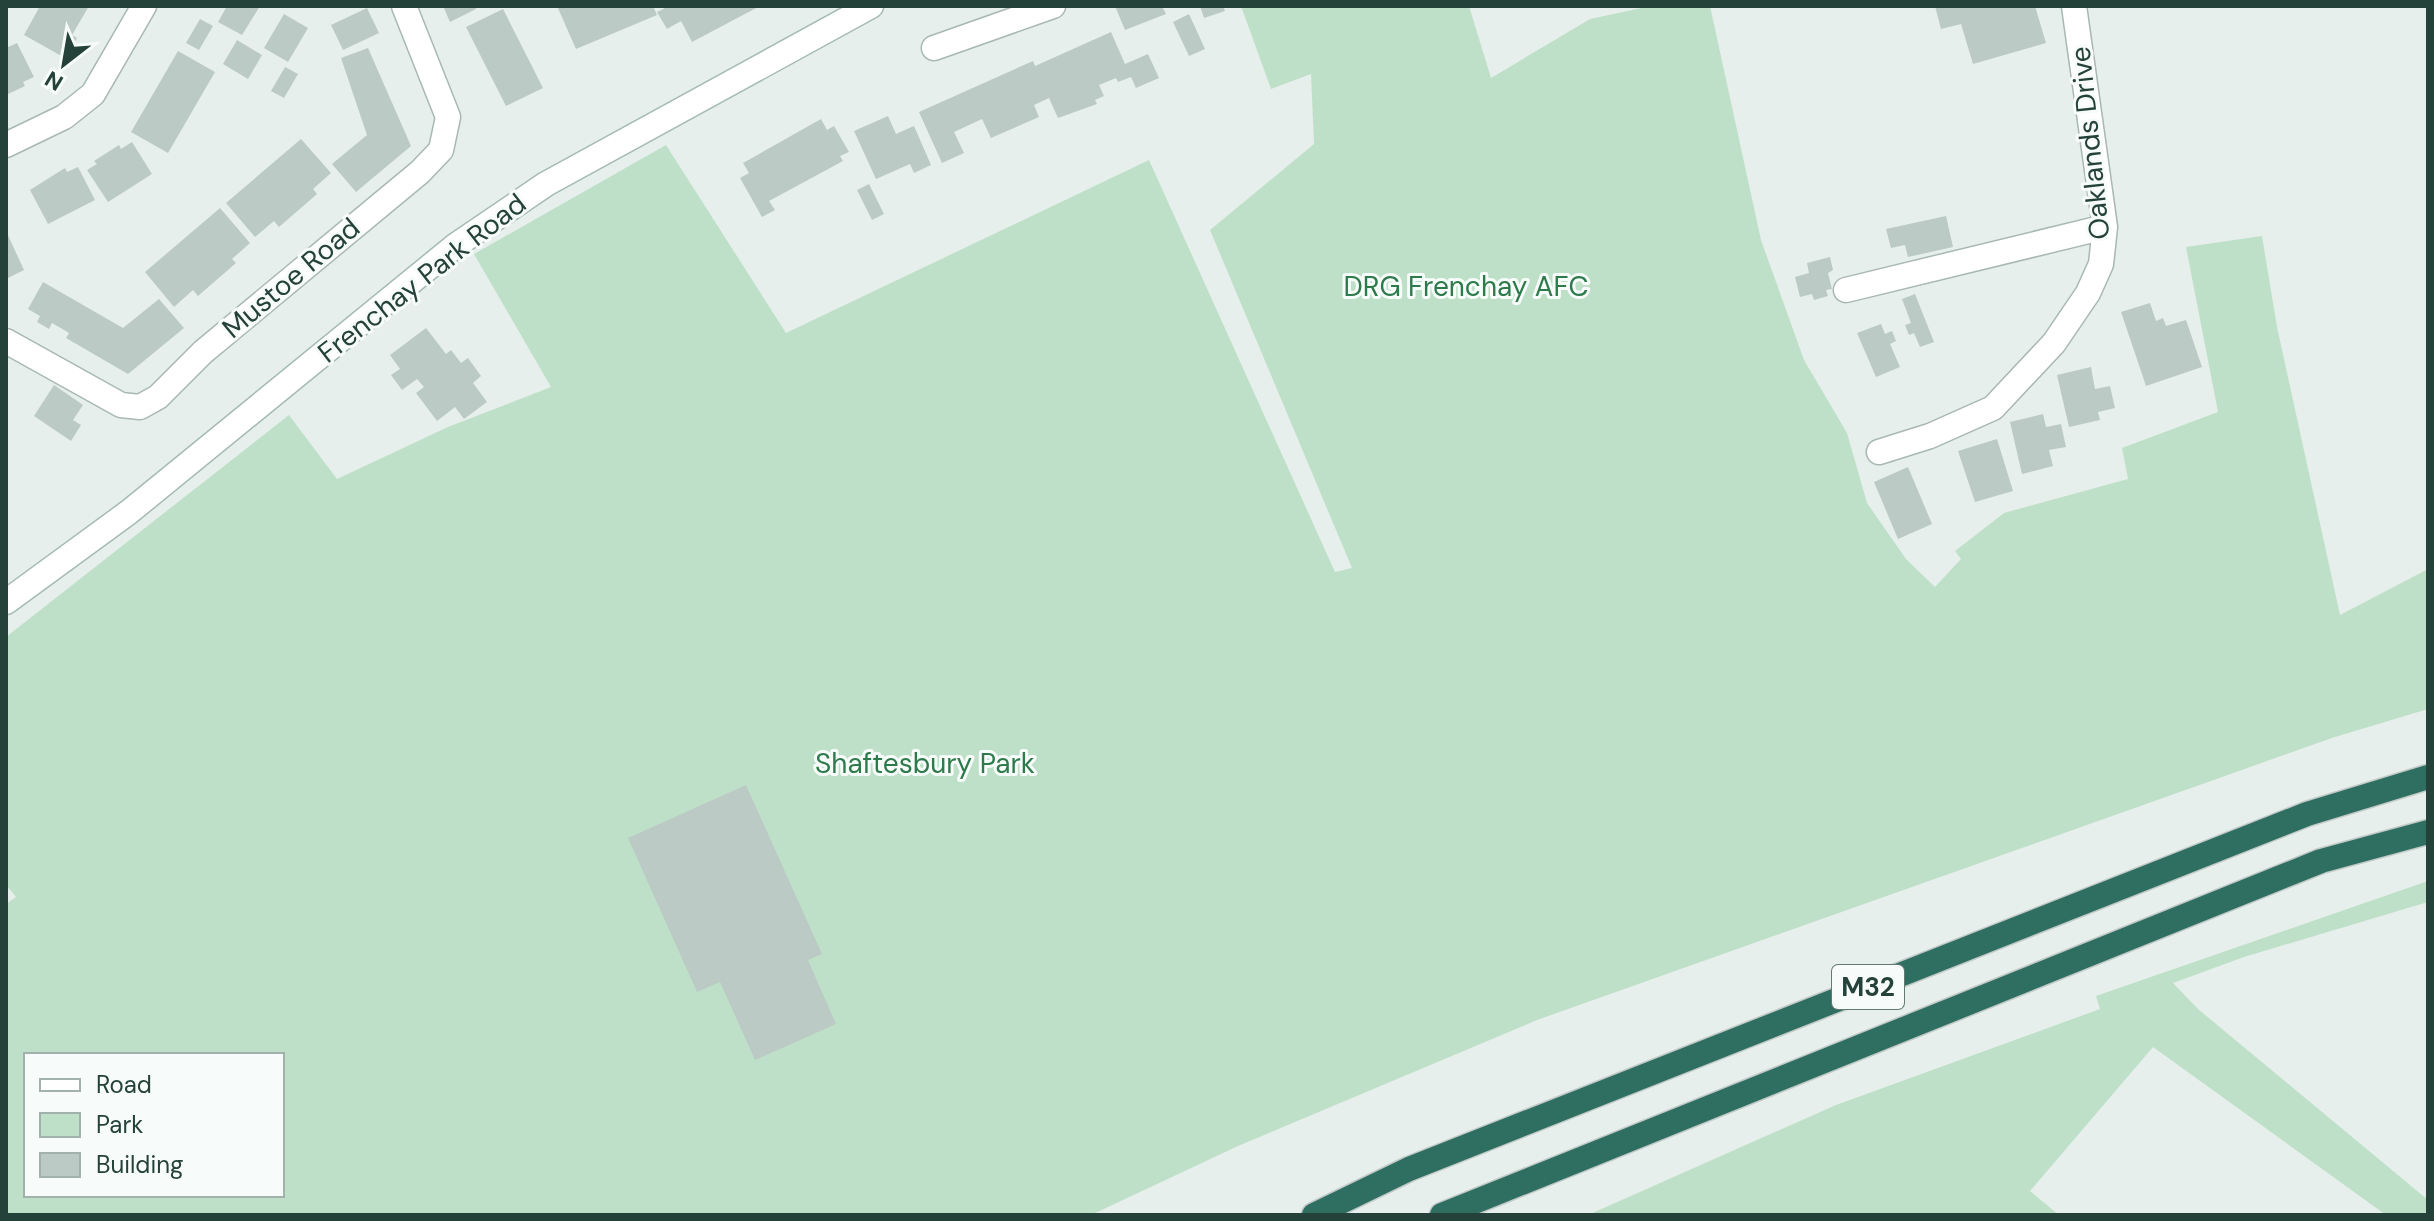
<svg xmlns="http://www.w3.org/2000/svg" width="2434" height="1221" font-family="'DM Sans',sans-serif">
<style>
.green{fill:#bfe0c8;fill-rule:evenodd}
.building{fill:#bbcac4}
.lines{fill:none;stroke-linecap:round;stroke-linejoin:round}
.minor-casing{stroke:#a8b8b2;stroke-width:27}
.secondary-casing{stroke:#a4bbb3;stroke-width:27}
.motorway-casing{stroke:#c2cac8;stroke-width:27}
.minor{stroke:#fff;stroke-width:24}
.secondary{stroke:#fff;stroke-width:24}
.motorway{stroke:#2f6f62;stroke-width:24}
.labels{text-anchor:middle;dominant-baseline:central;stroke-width:6;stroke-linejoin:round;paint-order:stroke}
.shield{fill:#f7fbf9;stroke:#637a73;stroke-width:2}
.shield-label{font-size:26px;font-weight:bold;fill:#24423a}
.street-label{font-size:28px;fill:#24423a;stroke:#f7fbf9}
.park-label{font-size:28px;fill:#2d7a4b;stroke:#f7fbf9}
</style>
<rect width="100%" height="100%" fill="#e6efeb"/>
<!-- green -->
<path class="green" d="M1241 6H1469L1491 78 1590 19 1651 6H1710L1761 240 1804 360 1847 433 1867 503 1906 559 1935 587 1961 559 1955 551 2004 513 2128 479 2122 448 2218 412 2186 247 2262 236 2277 327 2340 615 2428 569V709L2332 738 1537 1020 1238 1146 1091 1215H6V904L16 897 6 885V637L289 415 337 479 448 427 551 387 474 254 666 145 786 333 1149 160 1335 572 1352 568 1210 230 1314 144 1311 74 1271 89ZM26 1055H282V1195H26Z
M2428 881V902L2244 957 2173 983 2198 1009 2428 1200V1215H2386L2153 1047 2030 1191 2059 1215H1588L1836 1105 2100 1009 2096 996Z"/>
<!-- building -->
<path class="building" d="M40 6H89L72 35 77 38 65 58 24 35Z
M227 6H260L242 35 218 22Z
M443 6H474L476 9 450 22Z
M557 6H653L657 15 576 49Z
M669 6H760L692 42 681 21 667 29 657 12Z
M1115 6H1162L1166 14 1125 30Z
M1200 6H1223L1225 11 1204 18Z
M1935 6H2035L2046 43 1973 64 1961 24 1941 29Z
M367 8 379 33 343 50 331 25Z
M503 9 543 88 506 106 466 27Z
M284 14 308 28 288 62 264 48Z
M1189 14 1205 49 1189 56 1173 22Z
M200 19 213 26 199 50 186 43Z
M1111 32 1125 64 1148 54 1159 78 1136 88 1131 77 1118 82 1116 78 1099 85 1104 96 1095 100 1097 104 1058 118 1049 98 1034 105 1039 117 991 138 982 119 954 132 964 153 942 163 919 112 1033 61 1035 66Z
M237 40 262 55 248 79 223 64Z
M17 43 34 77 23 82 25 86 6 95V48Z
M368 48 411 146 356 192 332 164 367 135 341 58Z
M178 51 215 72 168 153 131 132Z
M285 67 298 74 284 98 271 91Z
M888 116 896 134 914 126 931 165 914 173 910 164 876 179 854 131Z
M821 119 827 130 834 126 849 152 840 156 843 161 769 201 775 210 762 217 740 178 749 173 743 163Z
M301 139 331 173 313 189 317 194 279 227 274 221 255 237 226 203Z
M132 142 152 174 108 202 87 170 97 164 94 161 119 145 121 149Z
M78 167 95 200 48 224 30 190 65 168 67 172Z
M869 184 884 214 872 220 857 190Z
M220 208 250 243 232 259 236 263 198 296 193 290 174 307 145 272Z
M1946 216 1953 247 1908 257 1905 245 1891 248 1886 229Z
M6 231 24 270 6 279Z
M1830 257 1833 270 1828 273 1832 289 1826 290 1828 296 1814 300 1812 294 1800 297 1795 277 1809 273 1807 263Z
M43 282 123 328 159 299 184 328 128 374 66 338 69 333 59 327 52 323 49 329 37 322 40 316 28 309Z
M1915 294 1934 342 1920 347 1914 333 1909 335 1905 325 1911 323 1902 299Z
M2150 303 2156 321 2163 318 2166 326 2186 320 2202 367 2146 386 2121 312Z
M1881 324 1885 334 1892 331 1896 341 1890 344 1900 367 1876 377 1857 333Z
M426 328 446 354 451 350 461 363 468 358 481 376 473 383 487 402 464 419 455 407 437 421 416 393 424 387 417 379 402 390 391 375 400 369 390 355Z
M2091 367 2095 389 2110 386 2115 408 2098 412 2100 420 2069 427 2057 375Z
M54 385 83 405 73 420 81 425 71 441 34 416Z
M2043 414 2046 427 2061 424 2066 447 2049 450 2053 466 2022 474 2010 422Z
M1997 439 2013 491 1975 502 1958 451Z
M1908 467 1932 524 1898 539 1874 482Z
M746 785 822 954 808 960 836 1024 755 1060 720 982 697 992 628 838Z"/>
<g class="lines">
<!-- minor casing -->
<g class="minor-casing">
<path id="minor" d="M934 48 1053 6
M6 145 64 117 93 94 144 6
M1846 290 2105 227
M6 341 121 405 140 407 158 397 203 352 420 172 441 150 448 117 404 6
M1879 452 1930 436 1993 408 2054 343 2088 293 2101 264 2105 227 2074 6"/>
</g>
<!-- secondary casing -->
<g class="secondary-casing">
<path id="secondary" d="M6 602 129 512 455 246 546 184 871 6"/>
</g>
<!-- motorway casing -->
<g class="motorway-casing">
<path id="motorway" d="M1314 1215 1409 1169 2307 814 2428 777
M1442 1215 2321 861 2428 832"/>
</g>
<!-- minor -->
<use href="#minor" class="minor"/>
<!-- secondary -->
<use href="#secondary" class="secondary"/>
<!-- motorway -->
<use href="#motorway" class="motorway"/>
</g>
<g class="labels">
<!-- shield labels -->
<rect class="shield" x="1832" y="965" width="72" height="44" rx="6"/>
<g class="shield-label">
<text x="1868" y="987">M32</text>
</g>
<!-- street labels -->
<g class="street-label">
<text transform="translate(2090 143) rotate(-96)">Oaklands Drive</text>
<text transform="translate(291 278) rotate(-40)">Mustoe Road</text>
<text transform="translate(422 278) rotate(-38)">Frenchay Park Road</text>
</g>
<!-- park labels -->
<g class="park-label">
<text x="1466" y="286">DRG Frenchay AFC</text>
<text x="925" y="763">Shaftesbury Park</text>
</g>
</g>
<!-- border -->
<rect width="2434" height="1221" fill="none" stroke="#24423a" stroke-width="16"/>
<!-- legend -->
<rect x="24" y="1053" width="260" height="144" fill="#f7fbf9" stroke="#a3b1ad" stroke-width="2"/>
<rect x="40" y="1079" width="40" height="12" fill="#ffffff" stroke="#a3b1ad" stroke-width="2"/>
<text x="96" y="1093" font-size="24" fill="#24423a">Road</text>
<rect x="40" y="1113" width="40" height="24" fill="#bfe0c8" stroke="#a3b1ad" stroke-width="2"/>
<text x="96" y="1133" font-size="24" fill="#24423a">Park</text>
<rect x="40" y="1153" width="40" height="24" fill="#bbcac4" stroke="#a3b1ad" stroke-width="2"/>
<text x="96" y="1173" font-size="24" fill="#24423a">Building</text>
<!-- north arrow -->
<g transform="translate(64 64) rotate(211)" stroke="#f7fbf9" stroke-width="6" paint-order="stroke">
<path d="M0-6L14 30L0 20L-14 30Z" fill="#24423a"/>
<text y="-12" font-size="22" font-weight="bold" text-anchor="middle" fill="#24423a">N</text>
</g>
</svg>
